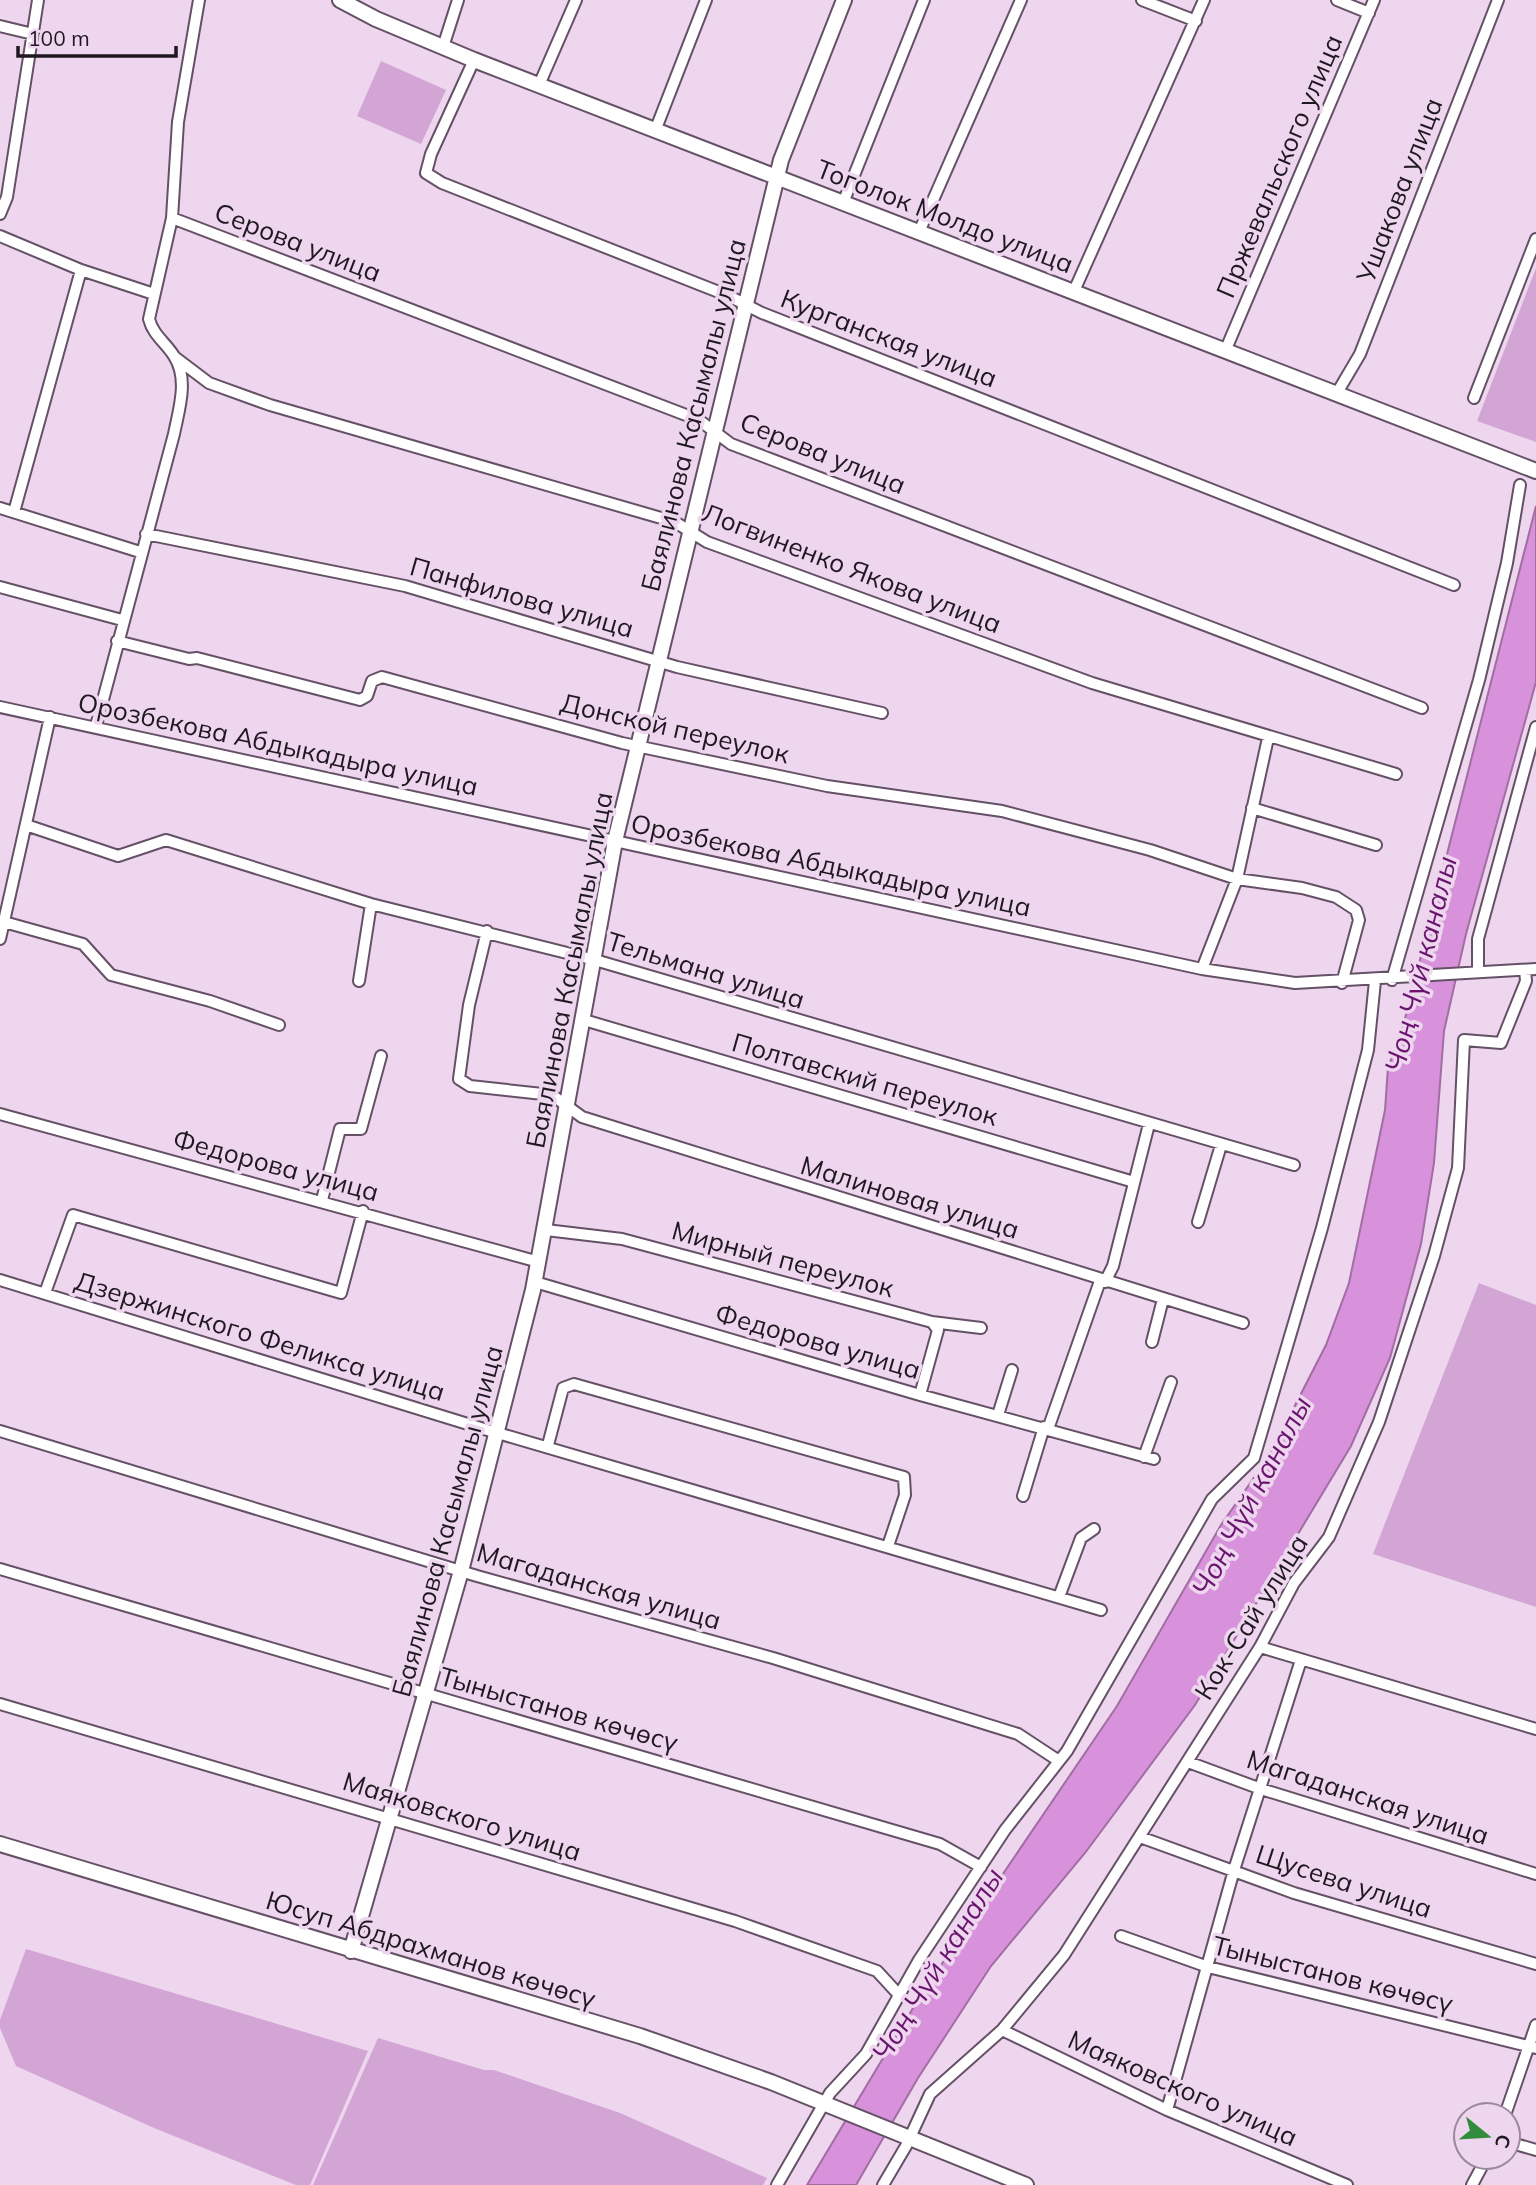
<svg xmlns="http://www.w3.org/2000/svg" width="1536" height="2185" font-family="Mulish,sans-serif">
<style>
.green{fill:#d3a5d4}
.water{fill:#d891db;stroke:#a16da3;stroke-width:2}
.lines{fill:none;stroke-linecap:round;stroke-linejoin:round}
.minor-casing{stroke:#655166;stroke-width:14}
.major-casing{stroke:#655166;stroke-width:18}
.minor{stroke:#fff;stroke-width:10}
.major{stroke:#fff;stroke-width:14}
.labels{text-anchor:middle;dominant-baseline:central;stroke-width:7;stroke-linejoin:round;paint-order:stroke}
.street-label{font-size:26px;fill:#201820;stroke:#edd6ee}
.water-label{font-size:28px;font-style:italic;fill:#6a146f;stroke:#edd6ee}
</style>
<rect width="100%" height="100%" fill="#edd6ee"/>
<!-- green -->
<path class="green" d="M381 61 446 90 421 144 357 116Z
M1536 268V442L1477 421Z
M1479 1283 1536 1305V1607L1373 1554Z
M26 1949 368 2051 310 2185H296L154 2128 16 2066 0 2028V2020Z
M378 2038 484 2070H494L620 2113 767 2178 763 2185H313Z"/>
<!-- water -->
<path class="water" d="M1536 506V682L1466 934 1444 1031 1434 1163 1421 1244 1390 1358 1351 1446 1195 1705 1085 1853 991 1966 918 2078 856 2185H807L922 1993 1117 1706 1221 1525 1269 1456 1326 1345 1349 1283 1385 1110 1388 1067 1400 1038Z"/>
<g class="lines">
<!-- minor casing -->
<g class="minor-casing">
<path id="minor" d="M1142 0 1196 21
M1337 0 1369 13
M0 26 33 34
M443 47 458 0
M474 60 431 154 426 173 442 183 729 296 762 313 1454 585
M539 85 576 0
M655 131 706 0
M843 203 924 0
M0 214 7 197 38 0
M172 218 699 420 731 444 1422 708
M919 232 1021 0
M0 236 81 270 154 294
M1074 291 1204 0
M1226 349 1374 0
M176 358 209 383 270 405 675 522 707 542 1092 683 1396 774
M1337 393 1360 354 1498 0
M1474 398 1536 239
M0 508 140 552
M14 512 81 270
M146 534 405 586 677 667 882 713
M0 587 122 620
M117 641 189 659 197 658 360 700 367 696 372 681 382 677 622 743 827 786 1002 811 1150 850 1237 879 1302 888 1336 897 1356 910 1359 920 1342 983
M0 707 1202 969 1295 983 1536 969
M96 726 174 434C179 409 189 379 174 356 166 343 153 335 149 319L172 218 178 122 199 0
M1252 808 1376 845
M26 825 118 856 166 840 371 904 595 960 1294 1165
M4 922 83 944 111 975 210 1001 279 1025
M487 931 469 1005 459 1079 470 1086 552 1095 582 1117 1243 1323
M0 939 50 717
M1202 969 1237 879 1268 738
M1478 972V939L1536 727
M1392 980 1479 680 1507 563 1520 485
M359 981 371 904
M584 1020 1134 1182
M0 1114 539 1262
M322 1200 340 1129H361L381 1056
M1198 1222 1221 1145
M546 1230 622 1239 932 1322 938 1330 920 1395
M0 1280 484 1429 1101 1610
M535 1282 920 1395 1154 1459
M1105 1282 1113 1266 1149 1124
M45 1293 73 1215 341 1293 363 1211
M932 1322 981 1328
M1152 1342 1163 1299
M998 1415 1012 1370
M1048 1429 1100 1281
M0 1431 477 1576 773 1658 1018 1734 1059 1761
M548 1445 563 1388 574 1384 904 1477 905 1495 888 1546
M1144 1457 1171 1382
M1023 1496 1044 1427
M0 1569 940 1844 981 1867
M1059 1597 1081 1538 1094 1529
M1260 1647 1536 1729
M0 1704 735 1921 877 1971 900 1996
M1188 1762 1261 1789 1536 1874
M1140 1837 1294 1893 1536 1964
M1121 1936 1208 1967 1536 2048
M1002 2030 1167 2110 1347 2185
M1167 2110 1234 1870 1301 1660
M1505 2115 1536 2025
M1508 2142 1536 2150
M777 2185 830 2093 866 2054 919 1960 1005 1830 1067 1751 1212 1499 1254 1458 1322 1228 1368 1050 1375 981
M883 2185 906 2146 930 2094 1002 2030 1064 1955 1260 1647 1294 1583 1329 1537 1379 1422 1434 1256 1458 1168 1464 1040 1501 1043 1526 981 1525 970
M1472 2185 1487 2157"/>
</g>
<!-- major casing -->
<g class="major-casing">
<path id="major" d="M340 0 376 19 474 60 1536 471
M0 1844 640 2036 771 2082 1026 2185
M351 1951 461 1571 533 1290 615 841 781 160 844 0"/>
</g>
<!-- minor -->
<use href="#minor" class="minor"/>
<!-- major -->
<use href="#major" class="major"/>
</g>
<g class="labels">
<!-- street labels -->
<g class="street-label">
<text transform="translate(1279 166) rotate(-67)">Пржевальского улица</text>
<text transform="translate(1399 190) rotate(-69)">Ушакова улица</text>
<text transform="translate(945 216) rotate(21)">Тоголок Молдо улица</text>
<text transform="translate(298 242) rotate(21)">Серова улица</text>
<text transform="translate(889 338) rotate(21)">Курганская улица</text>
<text transform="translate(693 415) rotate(-76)">Баялинова Касымалы улица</text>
<text transform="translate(823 453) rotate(22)">Серова улица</text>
<text transform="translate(852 568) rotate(21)">Логвиненко Якова улица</text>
<text transform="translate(522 597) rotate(16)">Панфилова улица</text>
<text transform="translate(675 728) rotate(13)">Донской переулок</text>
<text transform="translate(278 744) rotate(12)">Орозбекова Абдыкадыра улица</text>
<text transform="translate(831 865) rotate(12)">Орозбекова Абдыкадыра улица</text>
<text transform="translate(569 970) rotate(-79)">Баялинова Касымалы улица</text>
<text transform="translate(706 970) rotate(17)">Тельмана улица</text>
<text transform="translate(865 1079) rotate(16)">Полтавский переулок</text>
<text transform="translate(276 1165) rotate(15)">Федорова улица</text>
<text transform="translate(910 1197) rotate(17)">Малиновая улица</text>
<text transform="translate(783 1259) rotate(15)">Мирный переулок</text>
<text transform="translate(260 1336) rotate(17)">Дзержинского Феликса улица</text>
<text transform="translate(818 1341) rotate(16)">Федорова улица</text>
<text transform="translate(447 1521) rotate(-75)">Баялинова Касымалы улица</text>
<text transform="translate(599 1586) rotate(16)">Магаданская улица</text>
<text transform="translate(1251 1617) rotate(-58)">Кок-Сай улица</text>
<text transform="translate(559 1709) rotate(16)">Тыныстанов көчөсү</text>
<text transform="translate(1368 1797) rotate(18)">Магаданская улица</text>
<text transform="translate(462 1816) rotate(17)">Маяковского улица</text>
<text transform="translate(1344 1881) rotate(18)">Щусева улица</text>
<text transform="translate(431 1949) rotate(17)">Юсуп Абдрахманов көчөсү</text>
<text transform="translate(1333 1974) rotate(14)">Тыныстанов көчөсү</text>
<text transform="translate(1183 2088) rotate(24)">Маяковского улица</text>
</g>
<!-- water labels -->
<g class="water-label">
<text transform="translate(1420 964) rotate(-76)">Чоң Чүй каналы</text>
<text transform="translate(1251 1496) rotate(-62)">Чоң Чүй каналы</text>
<text transform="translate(937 1964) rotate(-58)">Чоң Чүй каналы</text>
</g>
</g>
<!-- north arrow -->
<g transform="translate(1487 2136) rotate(108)"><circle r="33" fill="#edd6ee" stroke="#9b8a9c" stroke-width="2"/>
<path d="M0-5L12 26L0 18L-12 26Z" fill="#328c3d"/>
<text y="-10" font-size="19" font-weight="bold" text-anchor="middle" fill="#201820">С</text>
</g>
<!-- scale -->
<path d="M18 46v10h158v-10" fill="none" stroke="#201820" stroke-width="3.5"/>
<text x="28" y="46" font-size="21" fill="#201820" stroke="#edd6ee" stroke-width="5" paint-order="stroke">100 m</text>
</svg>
